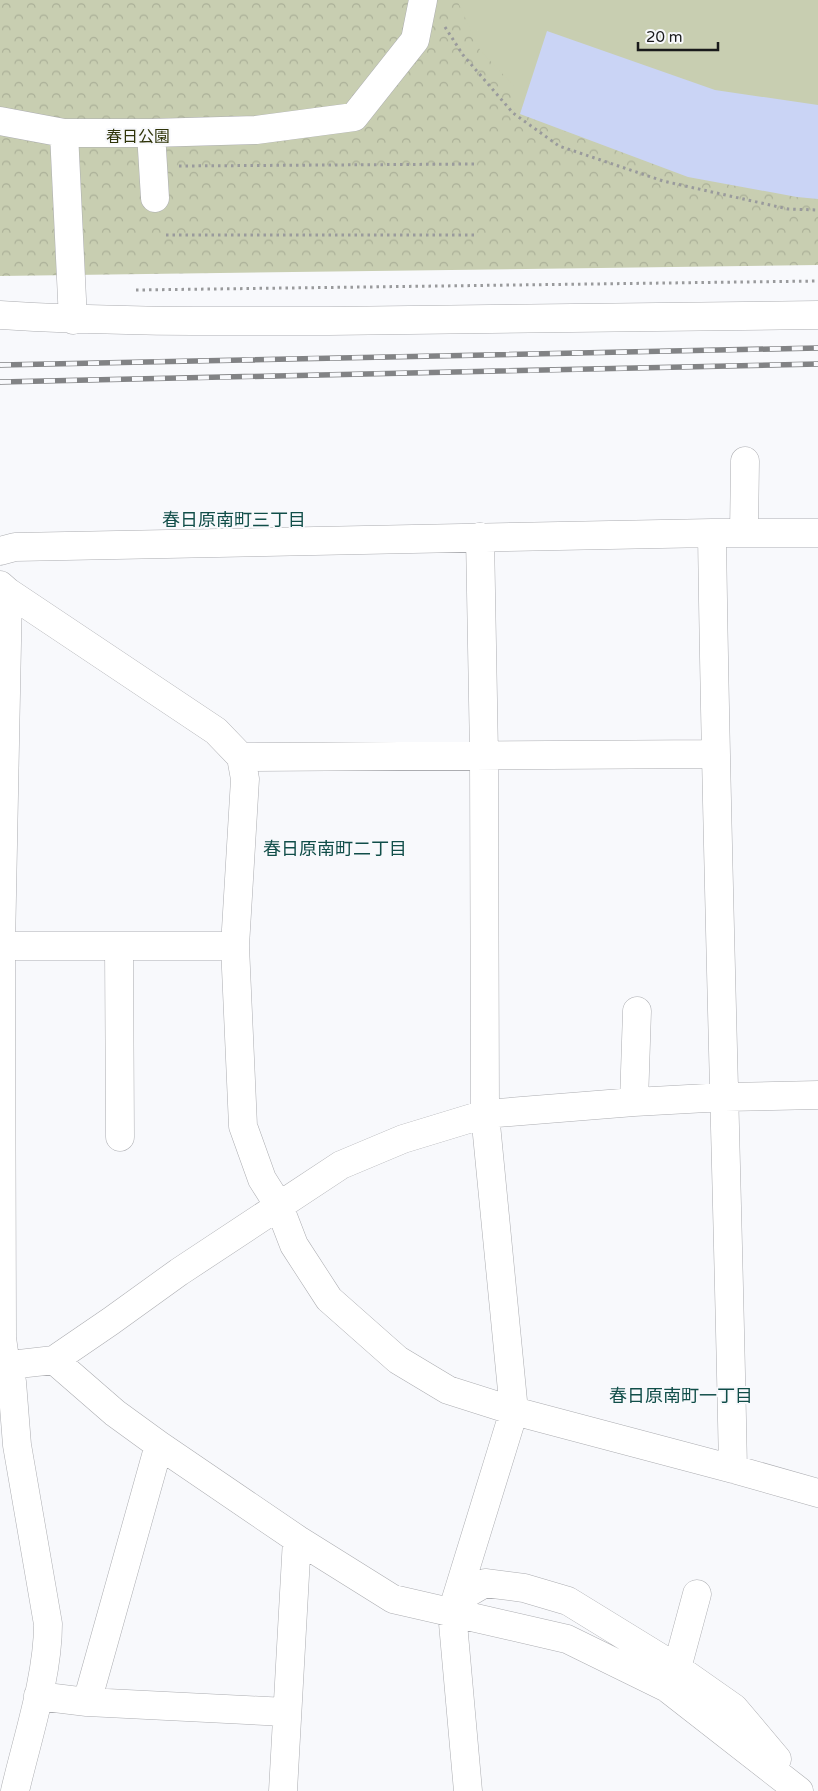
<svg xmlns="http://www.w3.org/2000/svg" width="818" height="1791" font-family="'Varela Round','Noto Sans JP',sans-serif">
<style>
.park{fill:url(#park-crowns)}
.pitch{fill:#c8ceb1}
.building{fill:#cad4f5}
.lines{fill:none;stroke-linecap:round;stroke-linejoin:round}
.minor-casing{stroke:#acadb1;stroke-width:29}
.path{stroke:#999a9c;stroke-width:3;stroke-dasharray:2.5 4;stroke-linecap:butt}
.minor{stroke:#fff;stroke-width:28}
.rail-casing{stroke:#828385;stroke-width:5.5}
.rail{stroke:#f8f9fc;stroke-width:4;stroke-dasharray:11;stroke-linecap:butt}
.labels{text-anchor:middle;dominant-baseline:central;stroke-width:4;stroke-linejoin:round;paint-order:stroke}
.park-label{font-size:16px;fill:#2f3409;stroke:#f8f9fc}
.neighbourhood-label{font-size:18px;fill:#114e49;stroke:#f8f9fc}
</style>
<defs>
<pattern id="park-crowns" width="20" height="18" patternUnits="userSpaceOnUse" patternTransform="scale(1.25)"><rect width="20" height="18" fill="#c8ceb1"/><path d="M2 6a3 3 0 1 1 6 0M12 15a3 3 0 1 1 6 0" fill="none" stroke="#abb098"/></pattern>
</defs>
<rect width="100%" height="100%" fill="#f8f9fc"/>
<!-- park -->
<path class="park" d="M0 0H818V265L0 276Z"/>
<!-- pitch -->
<path class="pitch" d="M457 0H818V199L796 197 688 177 520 114 514 109V86L480 50Z"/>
<!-- building -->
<path class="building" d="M547 31 715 90 818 105V199L797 197 688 177 520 114Z"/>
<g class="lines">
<!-- minor casing -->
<g class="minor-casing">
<path id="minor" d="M0 121 64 133H151L256 130 354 117 415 40 423 0
M64 133 73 320
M151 133 155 198
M0 315C110 322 219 321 329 321 492 320 655 318 818 315
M712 533C716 845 727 1157 733 1469
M744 533 745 461
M0 551 15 547 712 533H818
M0 585 8 592 216 731 241 757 245 779 235 946 243 1126 262 1179 279 1206 294 1245 329 1299 398 1360 448 1390 514 1411 733 1469 818 1493
M8 592 1 946 2 1338 6 1366 12 1382 17 1445 48 1624C48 1677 27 1739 15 1791
M241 757 715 754
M0 946H235
M119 946 120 1137
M634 1102 637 1011
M54 1360 115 1413 159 1445 297 1539 393 1599 567 1639 667 1688 799 1791
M0 1366 54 1360 111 1321 179 1272 341 1165 403 1139 485 1114 634 1102 725 1097 818 1095
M454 1610 468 1593 485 1583 524 1588 568 1601 677 1668 734 1708 777 1759
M669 1683 677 1668 697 1594
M38 1696 87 1702 286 1712
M87 1702 159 1445
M283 1791 297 1539
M468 1791 452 1612 514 1411 485 1114 484 754 480 537"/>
</g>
<!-- path -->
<path class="path" d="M445 27 463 55 513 113 559 146 663 181 788 209 818 210
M179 166 477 164
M166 235H476
M136 290 818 281"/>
<!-- minor -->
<use href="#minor" class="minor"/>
<!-- rail casing -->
<g class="rail-casing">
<path id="rail" d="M0 365 818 348
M0 382 818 364"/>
</g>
<!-- rail -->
<use href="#rail" class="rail"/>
</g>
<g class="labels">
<!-- park labels -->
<g class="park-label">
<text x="138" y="137">春日公園</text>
</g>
<!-- neighbourhood labels -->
<g class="neighbourhood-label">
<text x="234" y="520">春日原南町三丁目</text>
<text x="335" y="849">春日原南町二丁目</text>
<text x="681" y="1396">春日原南町一丁目</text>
</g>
</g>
<!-- scale -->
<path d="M638 42v8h80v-8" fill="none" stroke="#191a1b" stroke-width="2.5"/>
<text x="646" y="42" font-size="15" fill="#191a1b" stroke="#f8f9fc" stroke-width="4" paint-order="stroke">20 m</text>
</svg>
